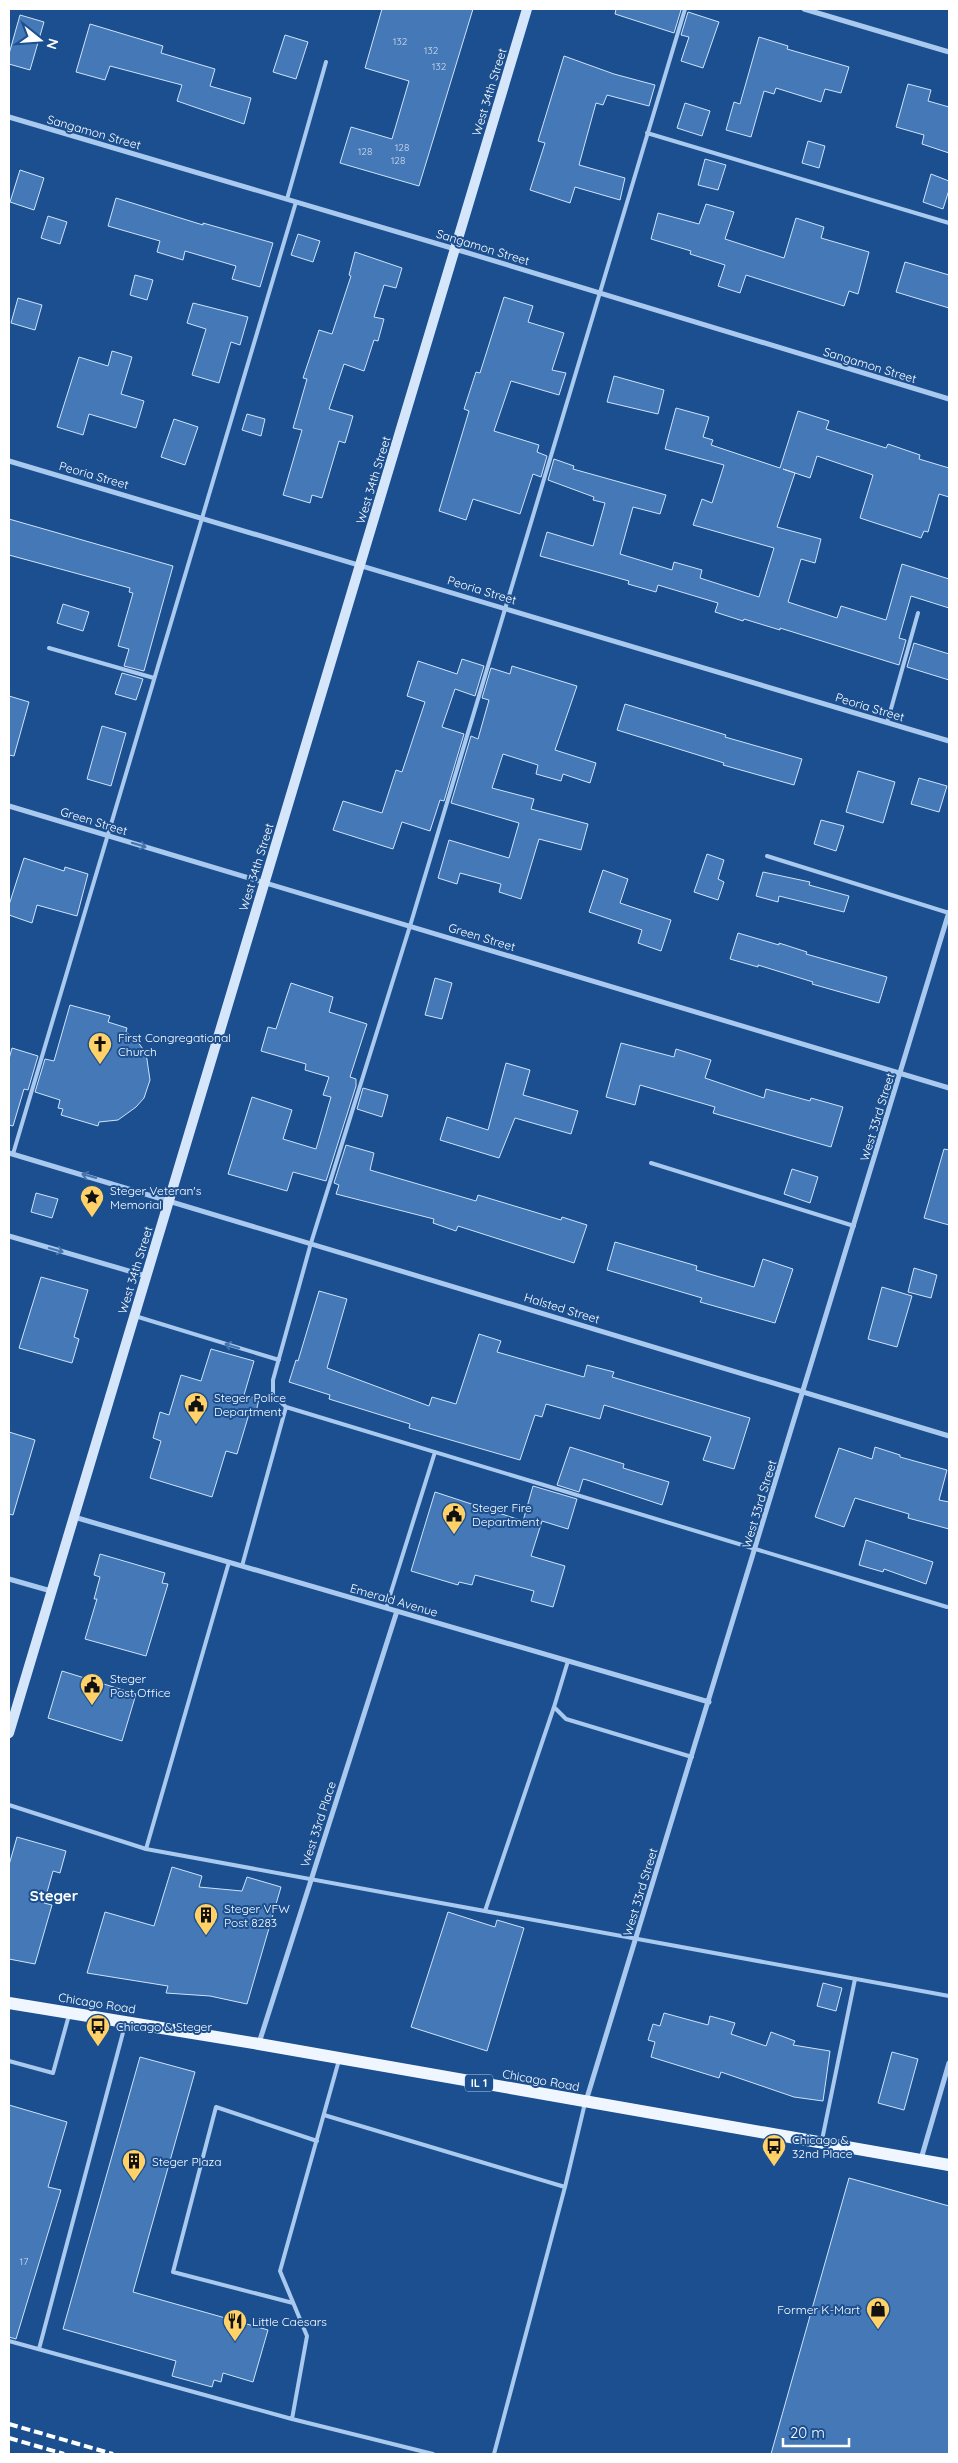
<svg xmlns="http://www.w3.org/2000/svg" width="958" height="2463" font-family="Quicksand,sans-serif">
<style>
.building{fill:#4478b7;stroke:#cfe3fa}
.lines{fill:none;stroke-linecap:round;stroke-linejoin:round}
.lane{stroke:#a9c9ee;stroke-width:4}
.street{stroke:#a9c9ee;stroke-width:5}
.secondary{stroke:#d6e6fa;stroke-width:10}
.primary{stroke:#f0f6ff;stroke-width:12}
.rail{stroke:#fff;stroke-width:4;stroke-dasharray:9 4;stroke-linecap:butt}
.oneway{stroke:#4674ac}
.labels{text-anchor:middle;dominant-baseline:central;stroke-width:4;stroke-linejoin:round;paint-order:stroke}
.number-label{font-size:10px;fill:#d0dded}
.shield{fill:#1b4f8f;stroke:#bbcadd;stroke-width:1}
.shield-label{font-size:11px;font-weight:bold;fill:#fff}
.street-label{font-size:12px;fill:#fff;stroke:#1b4f8f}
.poi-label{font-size:12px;fill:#fff;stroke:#1b4f8f;text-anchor:start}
.quarter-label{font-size:15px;font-weight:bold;fill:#fff;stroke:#1b4f8f}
</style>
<rect width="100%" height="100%" fill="#1b4f8f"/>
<!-- building -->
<path class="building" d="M382 9H473L419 186 340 163 351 127 392 139 409 81 365 68Z
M616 9H678L681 10 674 33 615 14Z
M688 12 719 22 703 68 681 61 689 37 681 35Z
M20 15 44 22 30 70 9 64V54Z
M90 24 163 46 161 53 215 69 210 86 251 98 244 124 177 101 182 85 110 66 105 80 76 72Z
M285 35 308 42 296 79 273 72Z
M759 37 788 46 787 49 849 67 841 93 825 89 821 102 776 88 774 94 764 91 751 137 726 130 734 102 740 104Z
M564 56 614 74 655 85 649 106 607 95 603 105 596 103 579 165 625 178 620 200 575 187 570 203 530 190 545 143 538 141Z
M908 84 931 90 928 101 949 107V153L922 144 924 135 896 127Z
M685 103 710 111 702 136 677 128Z
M808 141 825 146 819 168 802 163Z
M705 159 726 165 718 190 698 185Z
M20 170 44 178 34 210 10 202Z
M931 174 949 181V190L943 209 923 202Z
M116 198 203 225V223L273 243 260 287 232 279 236 266 185 251 183 260 157 252 160 241 108 226Z
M706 204 734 212 725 239 784 258 796 218 824 227 821 238 869 252 858 294 849 291 844 306 746 275 740 293 718 286 725 265 690 254 691 251 651 239 658 213 699 224Z
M48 216 67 222 60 244 41 238Z
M298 234 320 241 313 262 291 255Z
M355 252 402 268 396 288 384 285 374 317 384 319 378 341 374 340 364 371 344 364 329 409 353 416 345 443 339 441 322 498 312 495 310 503 283 495 302 430 293 428 307 379 303 378 319 330 332 334 351 276 349 275Z
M905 262 949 275V308L896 292Z
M135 275 153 280 147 300 130 295Z
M504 297 533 306 528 322 564 333 552 370 566 373 559 395 511 381 494 431 539 445 537 452 547 456 541 477 533 474 520 514 473 499 466 520 439 511 469 411 464 409 476 372 480 373Z
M18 298 42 305 35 330 11 323Z
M193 303 248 317 240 345 231 342 219 383 192 375 206 329 187 323Z
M112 351 132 357 121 394 144 401 136 428 89 414 83 435 57 427 79 357 108 366Z
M614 376 664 390 658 414 607 402Z
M676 408 709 417 703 437 713 440 711 445 780 468 798 411 829 421 826 429 886 448 888 444 920 455 919 459 949 468V497L939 494 928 532 924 531 921 538 860 518 873 475 817 456 810 478 783 469 795 473 777 527 821 539 815 563 801 559 788 602 837 618 841 606 886 620 902 564 949 579V608L911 596 899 638 906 640 899 665 780 628V630L744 619 743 621 715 612 718 603 658 585 656 592 628 584 629 581 540 556 547 532 593 546 605 503 593 500 594 497 548 480 554 459 574 466 573 469 666 495 660 514 633 507 620 554 672 570 674 562 702 570 700 578 759 597 774 548 693 525 702 499 712 503 724 465 665 449Z
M247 414 265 419 261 436 242 430Z
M174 419 198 427 185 465 161 457Z
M9 519 173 566 144 671 124 666 129 649 118 646 133 593 129 592 130 588 9 555Z
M63 604 89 612 83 631 57 623Z
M914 643 949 654V680L907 667Z
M462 659 484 666 475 696 455 689 442 727 464 734 444 801 440 800 430 831 402 822 393 849 333 830 343 801 382 813 396 770 402 772 425 702 407 696 418 661 457 674Z
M512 666 577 686 555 750 596 763 590 783 563 774 561 781 536 774 538 765 503 754 492 788 534 799 531 809 588 824 581 850 539 839 521 899 499 892 501 884 460 873 457 884 438 878 449 840 509 858 519 823 451 803 471 736 478 739 489 700 482 698 491 668 510 674Z
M122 673 143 679 136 700 115 694Z
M9 696 29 702 14 756 9 755Z
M625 704 726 735 725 737 802 759 794 785 723 765 724 763 617 730Z
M102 726 126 733 111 786 87 779Z
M858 771 895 782 883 823 846 812Z
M919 778 947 786 939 812 911 804Z
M821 820 844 826 836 851 814 844Z
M707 854 724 860 718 879 724 882 718 900 694 892Z
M24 858 64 871 65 867 88 874 77 916 37 905 32 923 9 915V905Z
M603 870 628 879 620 903 671 920 661 951 638 943 642 930 589 912Z
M763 872 810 882 809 885 849 896 844 912 779 896 778 902 756 896Z
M738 933 779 945V943L807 952 806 954 887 977 879 1003 812 984 813 982 758 965V967L730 959Z
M435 978 452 983 442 1019 425 1015Z
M291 983 333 997 329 1012 367 1024 350 1077 356 1079V1086L326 1181 293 1172 287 1191 228 1174 252 1097 292 1110 283 1139 316 1149 331 1097 323 1095 329 1077 305 1070 306 1064 261 1051 268 1027 276 1029Z
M70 1005 110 1016 108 1022 127 1028 126 1032 137 1041 146 1053 150 1080 144 1098 136 1107 118 1120 99 1122 98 1126 61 1115 63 1109 58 1108 60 1100 35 1092 45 1059 54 1061Z
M621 1043 674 1057 676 1049 711 1060 705 1078 764 1098 766 1089 810 1101 811 1098 843 1107 831 1147 713 1113 715 1107 640 1085 635 1105 606 1097Z
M12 1048 38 1056 28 1090 24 1089 13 1126 9 1125V1059Z
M506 1063 530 1070 523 1095 578 1111 571 1134 515 1118 499 1158 440 1140 447 1117 488 1130Z
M363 1088 388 1095 382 1117 357 1109Z
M346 1145 374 1153 370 1170 476 1201 478 1195 561 1220 562 1217 587 1225 574 1263 458 1226 456 1231 433 1223 434 1219 336 1194 339 1185 334 1183Z
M944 1149 949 1150V1225L924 1218Z
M792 1169 818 1177 810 1203 784 1194Z
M36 1193 58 1199 52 1218 31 1212Z
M615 1242 697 1266 696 1270 754 1287 763 1259 793 1269 775 1323 700 1302 702 1298 607 1270Z
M914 1268 937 1275 931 1298 908 1292Z
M41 1277 88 1290 74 1337 79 1339 72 1363 19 1348Z
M882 1287 912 1296 897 1347 868 1339Z
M319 1291 347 1299 327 1368 429 1406 432 1397 456 1404 479 1334 501 1341 497 1352 584 1377 587 1365 614 1372 612 1377 750 1418 734 1469 703 1460 711 1437 604 1405 600 1419 546 1404 542 1417 535 1415 520 1460 409 1428 410 1424 329 1399 330 1395 289 1382 296 1360 298 1361Z
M211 1349 254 1361 244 1395 259 1399 255 1416 249 1414 237 1454 226 1451 212 1497 150 1478 161 1441 153 1438 160 1412 169 1415 181 1375 201 1381Z
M9 1432 35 1440 13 1515 9 1514Z
M570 1447 624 1464 623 1468 669 1482 662 1505 587 1480 583 1479 579 1492 557 1485Z
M875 1447 900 1455V1457L947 1470 939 1500 949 1502V1529L908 1518 909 1514 855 1498 844 1527 815 1517 839 1448 872 1459Z
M533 1486 577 1499 568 1529 542 1521 531 1556 565 1566 553 1607 531 1601 534 1591 475 1575 472 1585 459 1582 458 1585 411 1571 435 1492 523 1521Z
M866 1540 933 1562 926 1584 884 1569 883 1572 859 1565Z
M100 1554 165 1573 162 1583 168 1584 146 1656 85 1639 97 1599H94L100 1577 94 1575Z
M62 1671 136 1694 122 1741 48 1718Z
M17 1837 66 1851 60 1873 53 1871 44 1903 52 1905 35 1964 9 1959V1865Z
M172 1867 202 1876 199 1887 242 1891 247 1877 281 1887 247 2004 210 1996 166 1993 168 1986 87 1973 105 1912 154 1926Z
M448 1912 495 1927 497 1920 524 1928 487 2051 411 2027Z
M823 1983 842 1988 836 2011 817 2006Z
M664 2013 708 2025 710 2016 735 2023 731 2034 766 2046 771 2032 795 2041 793 2045 830 2051 823 2101 794 2097 721 2072 719 2078 651 2057 655 2042 648 2040 653 2024 660 2026Z
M892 2052 918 2059 904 2110 878 2103Z
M140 2057 195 2072 133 2292 268 2330 253 2382 223 2373 221 2382 214 2380 212 2387 172 2376 176 2361 63 2329Z
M9 2105 67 2122 48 2187 61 2190 16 2339 9 2337Z
M849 2178 949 2206V2454H771Z"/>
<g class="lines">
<!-- lane -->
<path class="lane" d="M685 9 410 926 311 1243 273 1380V1395L286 1407 947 1607
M647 133 949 223
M287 199 326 62
M49 648 154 678
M887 723 918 613
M767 856 949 913
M13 1154 296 202
M651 1163 854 1226
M135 1316 279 1360
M242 1566 286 1407
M386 1608 435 1452
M568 1661 554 1707 566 1719 692 1757
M9 1805 146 1849 949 1996
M146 1849 229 1562
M485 1911 554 1707
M9 2061 53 2073 69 2015
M324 2115 565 2187
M822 2140 855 1979
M293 2303 173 2272 216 2107 317 2141
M9 2341 292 2419 433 2454
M39 2349 125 2025
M292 2419 307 2336 280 2271 339 2060
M494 2454 565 2187 585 2103"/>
<!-- street -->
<path class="street" d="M804 9 949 52
M9 117 455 249 949 399
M9 461 949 741
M9 806 949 1088
M9 1153 949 1436
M9 1236 146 1276
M74 1517 709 1702
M9 1579 51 1591
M259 2043 397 1611
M586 2101 949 912
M921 2159 949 2063"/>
<!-- secondary -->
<path class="secondary" d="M9 1733 527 9"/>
<!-- primary -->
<path class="primary" d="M9 2003 259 2044 949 2165"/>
<!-- rail -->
<path class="rail" d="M9 2424 113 2454
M9 2438 64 2454"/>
</g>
<!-- one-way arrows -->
<defs><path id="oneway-shaft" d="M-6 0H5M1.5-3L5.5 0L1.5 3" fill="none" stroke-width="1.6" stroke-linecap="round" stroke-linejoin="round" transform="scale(1.25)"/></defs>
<g class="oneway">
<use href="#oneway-shaft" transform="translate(139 845) rotate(17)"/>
<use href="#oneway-shaft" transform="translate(89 1176) rotate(-164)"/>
<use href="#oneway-shaft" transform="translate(56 1250) rotate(16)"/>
<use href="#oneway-shaft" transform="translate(232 1346) rotate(-163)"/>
</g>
<!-- icons -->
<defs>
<g id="church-pin" transform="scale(1.25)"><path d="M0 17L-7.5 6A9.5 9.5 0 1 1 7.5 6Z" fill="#ffd166" stroke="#1b4f8f"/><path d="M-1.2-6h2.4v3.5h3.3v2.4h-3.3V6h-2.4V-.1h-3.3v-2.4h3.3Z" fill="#111"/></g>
<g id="sight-pin" transform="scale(1.25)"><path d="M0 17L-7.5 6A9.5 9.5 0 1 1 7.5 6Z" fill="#ffd166" stroke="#1b4f8f"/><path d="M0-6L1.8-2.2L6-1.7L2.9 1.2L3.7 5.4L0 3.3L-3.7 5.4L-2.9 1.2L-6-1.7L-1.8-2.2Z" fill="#111"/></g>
<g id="civic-pin" transform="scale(1.25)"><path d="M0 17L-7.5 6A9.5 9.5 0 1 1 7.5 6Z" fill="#ffd166" stroke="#1b4f8f"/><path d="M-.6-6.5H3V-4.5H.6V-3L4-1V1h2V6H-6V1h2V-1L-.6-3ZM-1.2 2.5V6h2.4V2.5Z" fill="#111"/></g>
<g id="building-pin" transform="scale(1.25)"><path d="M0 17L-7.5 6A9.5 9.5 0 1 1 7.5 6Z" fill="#ffd166" stroke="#1b4f8f"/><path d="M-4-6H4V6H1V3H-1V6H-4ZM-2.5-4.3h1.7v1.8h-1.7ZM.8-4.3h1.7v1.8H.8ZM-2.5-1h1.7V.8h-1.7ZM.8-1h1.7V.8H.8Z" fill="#111"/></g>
<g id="bus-pin" transform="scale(1.25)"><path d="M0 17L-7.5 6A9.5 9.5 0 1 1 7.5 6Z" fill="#ffd166" stroke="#1b4f8f"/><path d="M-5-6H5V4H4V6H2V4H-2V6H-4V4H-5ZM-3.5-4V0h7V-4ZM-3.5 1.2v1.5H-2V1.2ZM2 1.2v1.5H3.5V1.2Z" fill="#111"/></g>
<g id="shop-pin" transform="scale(1.25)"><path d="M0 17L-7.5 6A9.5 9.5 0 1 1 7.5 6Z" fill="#ffd166" stroke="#1b4f8f"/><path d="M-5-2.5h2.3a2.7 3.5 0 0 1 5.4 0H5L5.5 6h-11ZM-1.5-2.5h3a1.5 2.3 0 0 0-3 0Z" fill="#111"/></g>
<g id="restaurant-pin" transform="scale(1.25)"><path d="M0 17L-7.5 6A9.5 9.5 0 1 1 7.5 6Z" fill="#ffd166" stroke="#1b4f8f"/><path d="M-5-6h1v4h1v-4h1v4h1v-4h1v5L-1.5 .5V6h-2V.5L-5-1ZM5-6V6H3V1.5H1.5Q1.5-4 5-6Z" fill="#111"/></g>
</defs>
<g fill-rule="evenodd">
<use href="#church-pin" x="100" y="1044"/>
<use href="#sight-pin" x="92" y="1197"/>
<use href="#civic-pin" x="196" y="1404"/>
<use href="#civic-pin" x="454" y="1514"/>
<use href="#civic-pin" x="92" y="1685"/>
<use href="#building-pin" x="206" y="1915"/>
<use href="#bus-pin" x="98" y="2026"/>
<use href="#bus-pin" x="774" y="2146"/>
<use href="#building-pin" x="134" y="2161"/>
<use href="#shop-pin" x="878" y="2309"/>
<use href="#restaurant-pin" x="235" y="2321"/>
</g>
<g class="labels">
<!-- number labels -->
<g class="number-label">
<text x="400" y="41">132</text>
<text x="431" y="50">132</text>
<text x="439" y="66">132</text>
<text x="402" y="147">128</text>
<text x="365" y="151">128</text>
<text x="398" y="160">128</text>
<text x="24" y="2261">17</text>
</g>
<!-- shield labels -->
<rect class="shield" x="465" y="2074.5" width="28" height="17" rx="4"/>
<g class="shield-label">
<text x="479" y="2083">IL 1</text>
</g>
<!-- street labels -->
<g class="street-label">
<text transform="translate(489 92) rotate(-73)">West 34th Street</text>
<text transform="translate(94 132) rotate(16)">Sangamon Street</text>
<text transform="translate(483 247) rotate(17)">Sangamon Street</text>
<text transform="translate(870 365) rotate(17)">Sangamon Street</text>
<text transform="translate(94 475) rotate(16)">Peoria Street</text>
<text transform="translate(373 480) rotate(-73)">West 34th Street</text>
<text transform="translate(482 590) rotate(17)">Peoria Street</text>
<text transform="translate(870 707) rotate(17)">Peoria Street</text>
<text transform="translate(94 821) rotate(17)">Green Street</text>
<text transform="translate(256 867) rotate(-73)">West 34th Street</text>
<text transform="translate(482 937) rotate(17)">Green Street</text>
<text transform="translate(877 1117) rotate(-73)">West 33rd Street</text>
<text transform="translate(135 1270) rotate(-73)">West 34th Street</text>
<text transform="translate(562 1308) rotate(17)">Halsted Street</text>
<text transform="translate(759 1504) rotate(-73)">West 33rd Street</text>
<text transform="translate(394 1600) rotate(16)">Emerald Avenue</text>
<text transform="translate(318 1824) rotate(-72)">West 33rd Place</text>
<text transform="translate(640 1892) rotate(-73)">West 33rd Street</text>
<text transform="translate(97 2003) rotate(9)">Chicago Road</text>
<text transform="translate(541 2080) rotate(10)">Chicago Road</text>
</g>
<!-- poi labels -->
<g class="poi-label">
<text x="118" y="1037">First Congregational<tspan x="118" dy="14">Church</tspan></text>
<text x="110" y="1190">Steger Veteran's<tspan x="110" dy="14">Memorial</tspan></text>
<text x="214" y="1397">Steger Police<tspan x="214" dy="14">Department</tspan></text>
<text x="472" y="1507">Steger Fire<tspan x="472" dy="14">Department</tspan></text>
<text x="110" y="1678">Steger<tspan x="110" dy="14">Post Office</tspan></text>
<text x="224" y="1908">Steger VFW<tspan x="224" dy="14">Post 8283</tspan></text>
<text x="116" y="2026">Chicago &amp; Steger</text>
<text x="792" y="2139">Chicago &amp;<tspan x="792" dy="14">32nd Place</tspan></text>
<text x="152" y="2161">Steger Plaza</text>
<text x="860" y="2309" text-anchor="end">Former K-Mart</text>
<text x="252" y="2321">Little Caesars</text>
</g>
<!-- quarter labels -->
<g class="quarter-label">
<text x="54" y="1895">Steger</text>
</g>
</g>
<!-- border -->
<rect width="958" height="2463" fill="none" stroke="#ffffff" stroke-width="20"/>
<!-- north arrow -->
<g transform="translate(40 40) rotate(107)" stroke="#1b4f8f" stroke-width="4" paint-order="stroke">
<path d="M0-4L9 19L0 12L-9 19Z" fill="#ffffff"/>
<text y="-8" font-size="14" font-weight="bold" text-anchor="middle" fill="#ffffff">N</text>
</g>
<!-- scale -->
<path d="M783 2438v8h66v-8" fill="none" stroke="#ffffff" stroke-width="2.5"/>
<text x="790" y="2438" font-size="15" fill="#ffffff" stroke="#1b4f8f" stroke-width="4" paint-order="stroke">20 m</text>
</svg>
